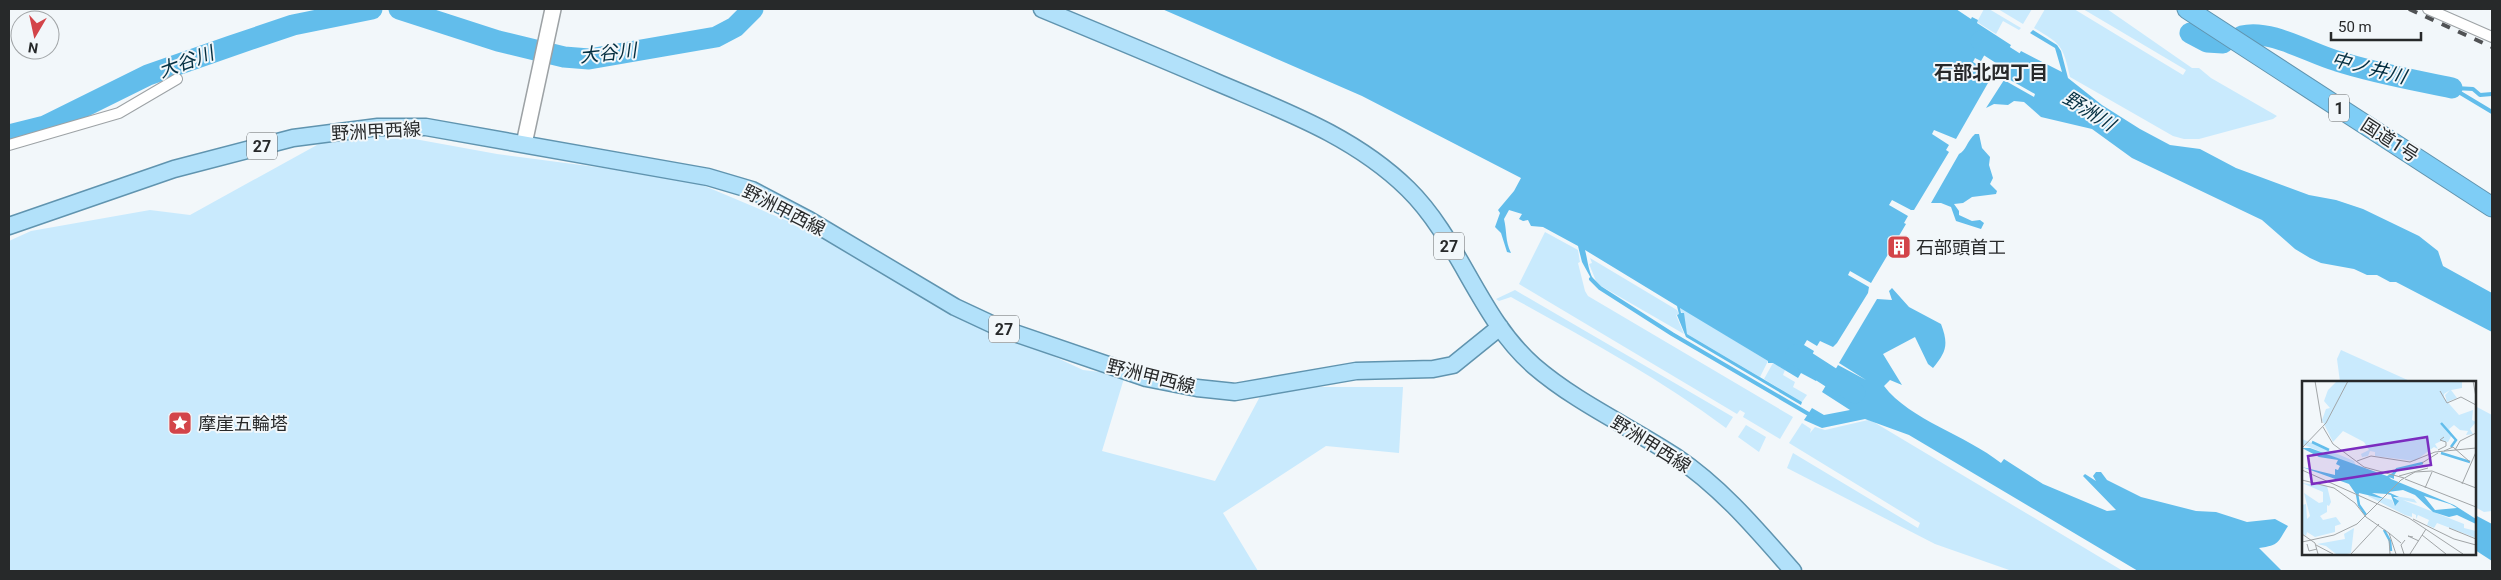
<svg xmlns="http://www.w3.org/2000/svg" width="2501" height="580" font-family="Roboto,'Noto Sans JP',sans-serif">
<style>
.green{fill:#c9eafd}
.water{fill:#62bdeb}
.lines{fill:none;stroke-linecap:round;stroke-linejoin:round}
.stream{stroke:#62bdeb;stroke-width:4}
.river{stroke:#62bdeb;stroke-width:21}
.street-casing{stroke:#9da2a5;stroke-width:12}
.secondary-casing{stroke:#9da2a5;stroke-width:18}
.primary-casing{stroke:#6094af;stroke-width:19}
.highway-casing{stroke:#6094af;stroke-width:21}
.street{stroke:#fff;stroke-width:10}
.secondary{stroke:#fff;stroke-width:15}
.primary{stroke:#b2e1fa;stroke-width:16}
.highway{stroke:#7ecdf6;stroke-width:19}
.rail{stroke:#505254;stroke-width:4;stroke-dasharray:9 9;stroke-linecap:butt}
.labels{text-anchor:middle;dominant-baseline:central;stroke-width:4;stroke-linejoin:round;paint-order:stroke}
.shield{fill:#f2f7fa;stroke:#646768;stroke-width:1}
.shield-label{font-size:16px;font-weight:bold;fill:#27292a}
.street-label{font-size:18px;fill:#27292a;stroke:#f2f7fa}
.poi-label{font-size:18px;fill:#27292a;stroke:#f2f7fa;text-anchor:start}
.water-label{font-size:19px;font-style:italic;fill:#042f41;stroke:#f2f7fa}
.neighbourhood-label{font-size:19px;font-weight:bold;fill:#27292a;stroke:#f2f7fa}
.inset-river{fill:none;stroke:#62bdeb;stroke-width:2.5}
.inset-road{fill:none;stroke:#a1a5a7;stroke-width:1}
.view{fill:#7b2cbf;fill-opacity:0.15;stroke:#7b2cbf;stroke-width:2.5}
.inset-edge{fill:none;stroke:#27292a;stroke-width:2.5}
</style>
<rect width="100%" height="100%" fill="#f2f7fa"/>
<!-- green -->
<path class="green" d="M1984 9H1989L2021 28 2019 30 2003 21 1996 34 1977 22Z
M1998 9H2032L2023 24Z
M2045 9H2074L2183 75 2186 70 2083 9H2107L2192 68H2199L2211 78 2277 116 2273 119 2199 139H2184L2173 136 2070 77C2063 45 2061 44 2034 28Z
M376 132 497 154 688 179 852 248 946 306 1083 370 1125 375 1102 451 1215 481 1265 387H1403L1399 453 1326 446 1223 513 1258 571H9V241L31 231 150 210 190 215 326 140Z
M1545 232 1578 250 1580 262 1578 263 1585 291 1588 296 1793 417 1780 439 1743 417 1745 413 1740 410 1737 414 1519 284Z
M1590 258 1677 310 1679 314 1676 315 1684 334 1601 286 1596 281 1589 264 1592 263Z
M1515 290 1733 417 1726 428C1659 378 1585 338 1511 297L1499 301 1496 299Z
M1680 307 1768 361 1760 377 1687 334Z
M2341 350 2412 382H2340L2337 359Z
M1773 363 1785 370 1783 375 1795 382 1793 387 1807 395 1802 402 1764 379Z
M2475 406 2492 415V511L2484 512 2475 507Z
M1868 420 1872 421 2123 571H2012L1935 544 1787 468 1793 453 1918 528 1920 523 1789 443 1802 423 1811 429 1810 433 1815 427 1825 430Z
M1746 425 1766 437 1759 452 1738 437Z"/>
<!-- water -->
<path class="water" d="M1162 9H1956L1971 19 1972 17 1978 20 1977 23 2011 45 2001 62 1985 54 1981 61 1975 58 1973 62 1978 65 1977 68 1992 76 1956 139 1934 130 1932 134 1949 145 1946 150 1949 152 1914 210H1911L1892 200 1889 205 1908 216 1904 223 1906 224 1871 283 1850 271 1848 275 1869 287 1868 293 1837 343 1833 347 1820 341 1817 346 1807 340 1804 345 1814 351 1812 355 1825 363 1816 381 1801 373 1798 378 1773 363H1768V361L1680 308 1681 313H1684L1687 334 1802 402 1801 405 1686 337 1677 315 1679 314 1677 306 1585 250C1588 261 1588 272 1595 282H1593L1582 262 1578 246 1543 227 1531 226 1528 220 1523 221 1519 219 1522 214 1509 210 1504 219C1507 231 1505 241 1511 253L1507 252 1501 233 1495 227 1500 213 1498 210 1514 191 1521 178 1362 96Z
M2033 30 2057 45 2061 51 2068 78 2102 105 2140 129 2170 145 2200 149 2236 168 2309 195 2336 200 2363 209 2419 236 2438 251 2443 266 2492 293V332L2396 282H2390L2377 275H2367L2354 269 2321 263 2310 258 2295 249 2262 220 2132 158 2092 129 2041 117 2024 102 2014 101 2008 105 1994 104 1986 108 2004 80 2034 97 2035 94 2005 77 2021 51 2062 72 2055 48 2030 33Z
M1975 134H1979L1982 148 1990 157 1989 165 1993 178 1990 184 1997 191 1996 194 1972 197 1963 203 1954 204 1959 211V215L1972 221 1980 220 1984 223 1981 229 1956 221 1951 207 1941 203H1931L1959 154C1966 151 1967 141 1975 134Z
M1892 288 1909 307 1941 324C1949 345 1946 352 1933 368L1928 364 1915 337 1883 354 1902 385 1890 380 1884 386C1910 420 1966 435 2001 463L2004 459 2043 484 2107 511 2116 510 2083 476 2085 474 2096 481 2093 476 2096 472H2101L2107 480 2141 497 2196 511 2216 512 2247 522 2275 519 2288 526C2277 543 2280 545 2259 548L2281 570 2286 571H2138L1909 435 1865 419 1822 428 1804 420 1812 408 1824 415 1850 410 1822 392 1838 365 1866 380 1839 363 1877 299 1892 300 1889 291Z
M2475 515 2492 524V561L2475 550Z"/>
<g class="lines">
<!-- stream -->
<path class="stream" d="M2452 88 2492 112
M2455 88 2473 89 2480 95 2492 94
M1591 279 1600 288 1672 334 1812 416"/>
<!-- river -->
<path class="river" d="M399 9 498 41 564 57 589 59 716 37 735 27 753 9
M2190 33 2207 42 2223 43
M2242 36C2271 29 2309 53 2337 61 2374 73 2414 80 2452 88
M1981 41 2037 77
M9 135 45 126 148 75 231 46 293 25 372 9
M1796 355 1855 393"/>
<!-- street casing -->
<g class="street-casing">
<path id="street" d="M2428 9 2492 37
M9 145 119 113 177 79"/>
</g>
<!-- secondary casing -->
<g class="secondary-casing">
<path id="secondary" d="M524 144 553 9"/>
</g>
<!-- primary casing -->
<g class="primary-casing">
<path id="primary" d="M1042 9C1100 33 1158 57 1216 82 1284 111 1354 136 1408 189 1460 240 1479 318 1534 366 1577 403 1629 426 1676 457 1722 488 1757 530 1793 571
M9 226 174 169 293 138 378 127H426L708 177 752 190 809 220 955 307 1000 328 1146 378 1197 388 1235 392 1356 371 1433 369 1453 365 1500 327"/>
</g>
<!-- highway casing -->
<g class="highway-casing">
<path id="highway" d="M2187 9 2492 207"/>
</g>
<!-- street -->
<use href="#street" class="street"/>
<!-- secondary -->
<use href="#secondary" class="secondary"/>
<!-- primary -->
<use href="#primary" class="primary"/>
<!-- highway -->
<use href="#highway" class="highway"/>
<!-- rail -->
<path class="rail" d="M2409 9 2492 47"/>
</g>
<!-- icons -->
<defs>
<g id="building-square" transform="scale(1.25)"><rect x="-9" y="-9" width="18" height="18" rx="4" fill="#d34449" stroke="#f2f7fa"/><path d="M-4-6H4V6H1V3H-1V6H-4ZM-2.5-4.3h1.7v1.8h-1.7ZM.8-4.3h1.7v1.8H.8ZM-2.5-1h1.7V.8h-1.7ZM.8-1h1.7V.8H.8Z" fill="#fff"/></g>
<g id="sight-square" transform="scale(1.25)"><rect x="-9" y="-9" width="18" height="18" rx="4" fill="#d34449" stroke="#f2f7fa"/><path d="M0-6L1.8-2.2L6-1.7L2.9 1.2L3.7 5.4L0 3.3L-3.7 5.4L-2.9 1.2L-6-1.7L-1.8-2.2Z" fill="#fff"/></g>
</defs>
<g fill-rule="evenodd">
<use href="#building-square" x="1899" y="247"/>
<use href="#sight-square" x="180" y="423"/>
</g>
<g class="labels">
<!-- shield labels -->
<g class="shield">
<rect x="2329" y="94.5" width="20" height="27" rx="4"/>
<rect x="247" y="132.5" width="30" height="27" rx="4"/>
<rect x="1434" y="232.5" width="30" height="27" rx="4"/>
<rect x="989" y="315.5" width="30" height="27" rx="4"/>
</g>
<g class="shield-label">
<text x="2339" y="108">1</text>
<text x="262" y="146">27</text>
<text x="1449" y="246">27</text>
<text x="1004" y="329">27</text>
</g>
<!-- street labels -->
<g class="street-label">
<text transform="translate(376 131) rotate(-3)">野洲甲西線</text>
<text transform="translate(2390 140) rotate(33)">国道1号</text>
<text transform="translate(784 210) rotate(27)">野洲甲西線</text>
<text transform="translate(1151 376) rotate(14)">野洲甲西線</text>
<text transform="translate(1651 444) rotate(32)">野洲甲西線</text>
</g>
<!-- poi labels -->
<g class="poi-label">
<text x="1916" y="247">石部頭首工</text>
<text x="198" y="423">摩崖五輪塔</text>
</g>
<!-- water labels -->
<g class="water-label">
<text transform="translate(608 53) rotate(-6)">大谷川</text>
<text transform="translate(186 62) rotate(-20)">大谷川</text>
<text transform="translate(2369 68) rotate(14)">中ノ井川</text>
<text transform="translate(2089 111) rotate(32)">野洲川</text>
</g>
<!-- neighbourhood labels -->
<g class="neighbourhood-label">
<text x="1991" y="72">石部北四丁目</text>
</g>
</g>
<!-- overview -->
<g transform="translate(2302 381)">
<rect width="174" height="174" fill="#f2f7fa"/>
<path d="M35 0H160V7L149 9 155 17 145 21 143 14 148 9 142 13V17L157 34 171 29 170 39 174 41 168 48 171 53 164 54 166 50 158 49 152 44 147 48 150 54 146 61 139 60 133 63 136 68 132 66 113 80 73 75V71L68 70 66 75 60 76 59 73 67 69 62 61 41 50 31 61 20 39 24 28 28 27 22 20 26 9ZM0 58 52 80 54 85 0 63ZM0 102 25 105 29 121 27 125 25 124V131L18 135 21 139 34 136 39 143 33 145V151L13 156 5 151 4 155 0 152V124L4 123 5 138 8 135 2 112 17 122 21 121V111ZM68 113 90 119 92 124 96 119 92 115 112 118 115 122 101 119 162 143V147L174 150V157L135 142 132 147 125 144 127 139 116 134 114 138V134L110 132V136L103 134 66 115ZM52 147 49 172 45 173H34L24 165 15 163 43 158 42 153Z" fill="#c9eafd"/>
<path d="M0 67H8L85 95 92 91V98L87 96 89 98 152 124 174 138V143L155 134 147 136 131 131 113 114 101 109 86 111 97 116H91L97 120 93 125 89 114 85 113 70 112 81 117H78L57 112 56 116 47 103 0 86 33 94V88L36 89 38 85 34 83 36 79 17 76ZM122 115 148 123 155 127 133 129Z" fill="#62bdeb" fill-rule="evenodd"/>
<path class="inset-river" d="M139 42 154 59 149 66M10 61 27 69M139 72 168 81M90 95 95 88 121 82M55 113 57 124 64 134M82 149 88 160 89 170"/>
<path class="inset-road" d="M13 0 20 42M171 0 174 16M138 10 145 22 159 16 174 24M21 46 31 63 62 86 102 97M0 67 24 42 46 0M136 69 144 65V61L138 59 142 56M153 69 158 60 174 52M142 70 151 66 168 81M55 80 69 75 108 81 133 71 174 67M120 82 136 72M0 89 78 124M97 95 126 87M103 98 174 126M0 99 32 107 53 122 64 136 87 152 94 173M160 103 174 71M123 107 130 91M78 124 107 137 161 173M111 138 152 158 174 164M147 147 174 158M87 152 99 162M0 153 13 162 16 173M120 154 144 173M111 156 106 155 117 160M87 158 88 173M0 161 32 154 55 143 99 99 113 91 130 90 174 107M5 163 7 170 15 168M14 164 31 173M49 173 77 143M102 173 99 164 103 159M108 173 124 148"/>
<path class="view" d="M125 56 129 84 10 103 6 75Z"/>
<rect width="174" height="174" class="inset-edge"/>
</g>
<!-- border -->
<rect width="2501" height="580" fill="none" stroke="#27292a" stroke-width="20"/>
<!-- north arrow -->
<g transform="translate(35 35) rotate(189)"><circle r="24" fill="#f2f7fa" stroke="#a1a5a7"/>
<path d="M0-4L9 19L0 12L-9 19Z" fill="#d34449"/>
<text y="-8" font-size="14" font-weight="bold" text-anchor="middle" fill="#27292a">N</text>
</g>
<!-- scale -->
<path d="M2331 32v8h90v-8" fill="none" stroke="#27292a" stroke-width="2.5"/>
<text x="2338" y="32" font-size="15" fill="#27292a" stroke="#f2f7fa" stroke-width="4" paint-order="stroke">50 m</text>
</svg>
